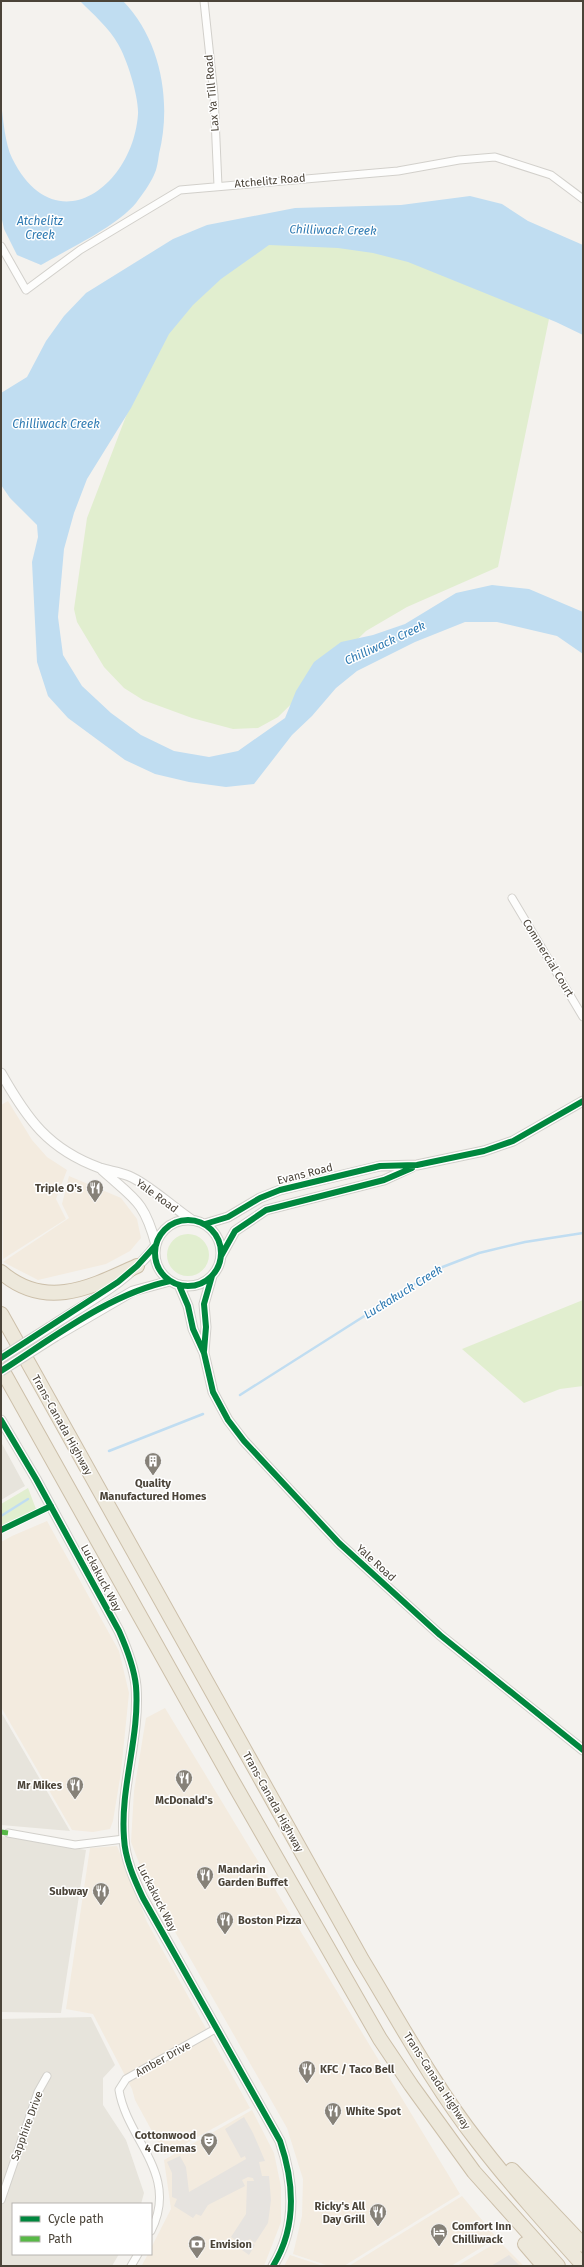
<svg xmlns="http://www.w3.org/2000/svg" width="584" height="2267" font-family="'Fira Sans',sans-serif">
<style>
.residential{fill:#e7e4dc}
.commercial{fill:#f3ebdf}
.green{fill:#e1eecf}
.parking{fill:#e6e3df}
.water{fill:#c0ddf1}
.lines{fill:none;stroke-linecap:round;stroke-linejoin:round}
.stream{stroke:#c0ddf1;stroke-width:2.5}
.minor-casing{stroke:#d2d0cb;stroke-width:9}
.tertiary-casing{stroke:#d2d0cb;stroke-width:11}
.motorway-casing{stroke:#ccbfa9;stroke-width:16}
.minor{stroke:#fdfdfc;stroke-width:7}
.tertiary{stroke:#fdfdfc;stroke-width:9}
.motorway{stroke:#ede8db;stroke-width:14}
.tertiary-bridge-casing{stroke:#d2d0cb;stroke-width:11;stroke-linecap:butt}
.tertiary-bridge{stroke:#fdfdfc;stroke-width:9}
.quiet{stroke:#58b947;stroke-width:5;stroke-dasharray:10 5;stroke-linecap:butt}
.cycleway-casing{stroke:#fff;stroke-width:8}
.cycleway{stroke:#00873e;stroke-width:6}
.labels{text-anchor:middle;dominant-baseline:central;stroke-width:3;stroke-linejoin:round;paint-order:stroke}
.street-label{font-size:11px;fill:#4b4439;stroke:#fff}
.poi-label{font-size:11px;font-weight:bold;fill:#4b4439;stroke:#fff;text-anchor:start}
.water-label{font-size:12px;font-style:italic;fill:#2e7ab2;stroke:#fff}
</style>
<rect width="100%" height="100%" fill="#f4f2ee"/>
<!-- residential -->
<path class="residential" d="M1 1442 25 1486 1 1500Z
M1 1712 70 1831 1 1825Z
M1 1836 86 1850 61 2013 1 2012Z
M91 2017 115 2065 103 2078V2105L126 2140 144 2193 141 2204H13V2254H119L112 2266H1V2019Z"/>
<!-- commercial -->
<path class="commercial" d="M8 1101 32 1140 47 1157 67 1170 56 1199 66 1219 3 1259 1 1105Z
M69 1176 121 1198 137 1219 141 1238 130 1251 106 1264 38 1280 3 1262 69 1218 62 1204Z
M47 1521 119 1651 129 1693 121 1772 113 1821 110 1829 93 1832 72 1830 1 1707V1542L12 1536Z
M165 1708 460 2194 344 2266H329L293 2254 302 2216 303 2179 287 2128 146 1881 131 1842 134 1791 146 1718Z
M117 1846 147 1922 250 2108 165 2155 135 2100 132 2089 93 2014 66 2009 90 1848Z
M252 2110 274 2153 281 2187V2222L264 2266 142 2265 148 2254H151V2248L171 2209 164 2160Z
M462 2196 497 2238 451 2266H349Z
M499 2241 524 2266H457Z
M290 2255 323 2266H284Z"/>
<!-- green -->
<path class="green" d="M287 241H375L550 314 498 567 407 607 366 631 278 717 258 728 233 729 192 718 143 700 124 688 104 667 77 622 74 609 87 518 146 364 220 255Z
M167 1255a21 21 0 1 1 42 0a21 21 0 1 1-42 0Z
M583 1300V1386L560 1389 524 1403 462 1349Z
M28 1488 36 1509 1 1529V1504Z"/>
<!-- parking -->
<path class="parking" d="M244 2117 253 2133 265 2161 259 2162 262 2176H269L271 2200 268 2223 255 2243 250 2239 248 2240 255 2245 249 2255 235 2245 237 2241 231 2237 246 2214 247 2181H254L253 2178 248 2177 242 2180 245 2186 208 2205 201 2216 196 2214 193 2218 174 2206 177 2199 172 2197V2173L167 2162 180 2156 186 2167 189 2192 246 2159 245 2156 241 2158 225 2129Z
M509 2255 520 2266H491Z"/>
<!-- water -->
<path class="water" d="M80 1H123C161 40 172 102 159 154 158 161 157 169 154 175 150 184 142 195 136 203 116 227 68 249 41 265L17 255 4 229 1 215V102C3 118 5 144 12 158 54 244 133 188 138 114 139 97 127 59 118 44 109 28 93 14 80 1Z
M470 196 502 204 528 221 583 245V335L556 322 408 262 373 253 338 248 269 245 221 279 193 305 169 334 131 408 87 479 74 513 64 549 58 617 63 655 82 686 111 713 141 735 174 751 209 757 238 751 285 718 296 691 314 662 341 642 373 635 405 624 456 593 492 585 529 589 583 612V654L557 636 497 622H465L415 642 357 671 336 688 312 716 292 735 254 784 226 787 189 782 155 774 125 760 68 718 48 696 37 662 32 562 38 537 37 525 10 498 1 485V393L27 377 46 341 64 316 86 293 173 239 207 225 295 208 401 205Z"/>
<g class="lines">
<!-- stream -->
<path class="stream" d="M240 1395 440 1268 479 1253 525 1242 583 1233
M109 1451 203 1414
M1 1516 28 1499"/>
<!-- minor casing -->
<g class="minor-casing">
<path id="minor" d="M204 1 214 95 218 186
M1 246 26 290 80 250 180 190 398 171 459 160 495 157 551 175 583 199
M512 898 583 1017
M8 1833 75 1845 124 1839
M1 2200 38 2092 47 2076
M151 2231C180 2174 127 2140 119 2090L126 2079 217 2028
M131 2266 138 2254"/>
</g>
<!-- tertiary casing -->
<g class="tertiary-casing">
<path id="tertiary" d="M1 1073C27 1119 48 1149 100 1168 109 1171 120 1172 129 1176 150 1185 172 1207 192 1220
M102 1170C134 1199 144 1200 156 1245
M155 1253a33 33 0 1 1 66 0a33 33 0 1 1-66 0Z
M205 1224 228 1217 260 1198 280 1190 380 1166 417 1165 484 1151 513 1141 583 1101
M221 1256 235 1231 266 1210 384 1180 412 1167
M179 1285 188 1306 193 1329 204 1353 213 1392 228 1420 244 1441 339 1543 440 1635 583 1750
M50 1327C86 1303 130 1281 156 1245
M56 1336 133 1291 170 1281
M204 1352 206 1327 204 1304 212 1276
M1 1420 36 1479 119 1631C127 1649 134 1667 136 1686 140 1737 120 1787 124 1838 125 1859 134 1879 143 1898L280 2141C294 2182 297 2227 273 2266"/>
</g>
<!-- motorway casing -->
<g class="motorway-casing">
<path id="motorway" d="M1 1272C46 1311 91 1287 137 1266
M1 1314 362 1960C399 2021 434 2086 478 2142 511 2185 547 2225 583 2265
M1 1368 234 1784 380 2039 411 2085 474 2172 558 2266
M512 2170 583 2245
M525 2244 544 2266"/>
</g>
<!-- minor -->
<use href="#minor" class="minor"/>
<!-- tertiary -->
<use href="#tertiary" class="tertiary"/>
<!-- motorway -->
<use href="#motorway" class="motorway"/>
<!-- tertiary-bridge casing -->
<g class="tertiary-bridge-casing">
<path id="tertiary-bridge" d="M1 1358 50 1327
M1 1371 56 1336"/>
</g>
<!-- tertiary-bridge -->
<use href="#tertiary-bridge" class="tertiary-bridge"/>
<!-- quiet -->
<path class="quiet" d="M1 1832 8 1833"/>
<!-- cycleway casing -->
<g class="cycleway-casing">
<path id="cycleway" d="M155 1253a33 33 0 1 1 66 0a33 33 0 1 1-66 0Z
M205 1224 228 1217 260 1198 280 1190 380 1166 417 1165 484 1151 513 1141 583 1101
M221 1256 235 1231 266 1210 384 1180 412 1168
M179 1285 188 1306 193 1329 204 1353 213 1392 228 1420 244 1441 339 1543 440 1635 583 1750
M204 1351 206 1327 204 1304 212 1276
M1 1358 118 1282 137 1266 156 1245
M1 1371C53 1338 109 1294 170 1281
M1 1420 36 1479 119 1631C127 1649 134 1667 136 1686 140 1737 120 1787 124 1838 125 1859 134 1879 143 1898L280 2141C294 2182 297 2227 273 2266
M1 1530 51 1506"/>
</g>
<!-- cycleway -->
<use href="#cycleway" class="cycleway"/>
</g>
<!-- icons -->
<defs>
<g id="restaurant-pin" transform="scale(0.9)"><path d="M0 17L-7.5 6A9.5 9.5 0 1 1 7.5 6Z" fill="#868178" stroke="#fff"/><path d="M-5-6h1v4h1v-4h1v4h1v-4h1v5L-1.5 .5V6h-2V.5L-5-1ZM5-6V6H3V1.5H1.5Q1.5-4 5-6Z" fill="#fff"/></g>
<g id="building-pin" transform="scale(0.9)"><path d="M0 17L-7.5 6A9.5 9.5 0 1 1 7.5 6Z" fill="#868178" stroke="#fff"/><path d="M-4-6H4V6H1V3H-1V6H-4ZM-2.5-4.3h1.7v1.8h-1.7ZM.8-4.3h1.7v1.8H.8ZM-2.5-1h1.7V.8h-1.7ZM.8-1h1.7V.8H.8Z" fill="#fff"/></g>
<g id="theatre-pin" transform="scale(0.9)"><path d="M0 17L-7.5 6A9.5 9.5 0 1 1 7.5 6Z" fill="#868178" stroke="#fff"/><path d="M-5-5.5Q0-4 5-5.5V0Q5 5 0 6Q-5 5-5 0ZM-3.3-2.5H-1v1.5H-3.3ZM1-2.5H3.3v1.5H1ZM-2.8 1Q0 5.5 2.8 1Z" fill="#fff"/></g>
<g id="hotel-pin" transform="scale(0.9)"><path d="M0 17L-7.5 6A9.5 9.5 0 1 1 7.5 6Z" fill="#868178" stroke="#fff"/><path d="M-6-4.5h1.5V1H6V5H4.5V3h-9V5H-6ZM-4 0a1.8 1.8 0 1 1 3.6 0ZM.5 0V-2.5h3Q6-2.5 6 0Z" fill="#fff"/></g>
<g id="bank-pin" transform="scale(0.9)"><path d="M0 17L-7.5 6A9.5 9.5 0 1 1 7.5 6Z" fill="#868178" stroke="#fff"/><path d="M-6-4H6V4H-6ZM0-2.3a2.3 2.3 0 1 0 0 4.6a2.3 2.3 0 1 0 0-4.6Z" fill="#fff"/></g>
</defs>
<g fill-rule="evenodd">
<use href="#restaurant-pin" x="95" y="1188"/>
<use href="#building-pin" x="153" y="1461"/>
<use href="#restaurant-pin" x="184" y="1778"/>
<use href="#restaurant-pin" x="75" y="1785"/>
<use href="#restaurant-pin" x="205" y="1875"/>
<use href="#restaurant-pin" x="101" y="1891"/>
<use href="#restaurant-pin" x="225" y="1920"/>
<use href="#restaurant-pin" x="307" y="2069"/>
<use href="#restaurant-pin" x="333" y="2111"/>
<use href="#theatre-pin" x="209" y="2141"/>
<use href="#restaurant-pin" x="378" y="2212"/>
<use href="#hotel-pin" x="439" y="2232"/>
<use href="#bank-pin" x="197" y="2244"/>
</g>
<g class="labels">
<!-- street labels -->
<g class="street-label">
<text transform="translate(212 93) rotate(-95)">Lax Ya Till Road</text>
<text transform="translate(270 181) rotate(-5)">Atchelitz Road</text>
<text transform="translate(548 958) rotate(59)">Commercial Court</text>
<text transform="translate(305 1174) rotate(-14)">Evans Road</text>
<text transform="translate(157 1196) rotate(36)">Yale Road</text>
<text transform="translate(62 1425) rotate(61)">Trans-Canada Highway</text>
<text transform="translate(376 1563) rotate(42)">Yale Road</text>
<text transform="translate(101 1578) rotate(62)">Luckakuck Way</text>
<text transform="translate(273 1802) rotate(61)">Trans-Canada Highway</text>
<text transform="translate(157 1898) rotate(63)">Luckakuck Way</text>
<text transform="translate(163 2059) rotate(-29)">Amber Drive</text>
<text transform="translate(437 2081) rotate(57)">Trans-Canada Highway</text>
<text transform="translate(27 2126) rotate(-70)">Sapphire Drive</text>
</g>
<!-- poi labels -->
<g class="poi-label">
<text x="82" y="1188" text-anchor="end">Triple O's</text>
<text x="153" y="1483" text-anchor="middle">Quality<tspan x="153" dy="13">Manufactured Homes</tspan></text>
<text x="62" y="1785" text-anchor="end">Mr Mikes</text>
<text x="184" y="1800" text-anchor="middle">McDonald's</text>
<text x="218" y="1869">Mandarin<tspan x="218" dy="13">Garden Buffet</tspan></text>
<text x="88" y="1891" text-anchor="end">Subway</text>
<text x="238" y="1920">Boston Pizza</text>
<text x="320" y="2069">KFC / Taco Bell</text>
<text x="346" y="2111">White Spot</text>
<text x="196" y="2135" text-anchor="end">Cottonwood<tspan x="196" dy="13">4 Cinemas</tspan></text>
<text x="365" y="2206" text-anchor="end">Ricky's All<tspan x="365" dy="13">Day Grill</tspan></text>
<text x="452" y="2226">Comfort Inn<tspan x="452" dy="13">Chilliwack</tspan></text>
<text x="210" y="2244">Envision</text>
</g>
<!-- water labels -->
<g class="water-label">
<text x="40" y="221">Atchelitz<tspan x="40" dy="14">Creek</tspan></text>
<text transform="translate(333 230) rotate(1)">Chilliwack Creek</text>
<text x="56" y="424">Chilliwack Creek</text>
<text transform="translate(385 643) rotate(-25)">Chilliwack Creek</text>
<text transform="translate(403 1292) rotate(-32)">Luckakuck Creek</text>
</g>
</g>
<!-- border -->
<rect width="584" height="2267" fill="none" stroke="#4b4439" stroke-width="4"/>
<!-- legend -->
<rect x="12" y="2203" width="140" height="52" fill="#ffffff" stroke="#b7b4b0"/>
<rect x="20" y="2216" width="20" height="6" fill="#00873e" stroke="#b7b4b0"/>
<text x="48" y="2223" font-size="12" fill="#4b4439">Cycle path</text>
<rect x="20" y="2236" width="20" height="6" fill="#58b947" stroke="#b7b4b0"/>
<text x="48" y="2243" font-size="12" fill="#4b4439">Path</text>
</svg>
